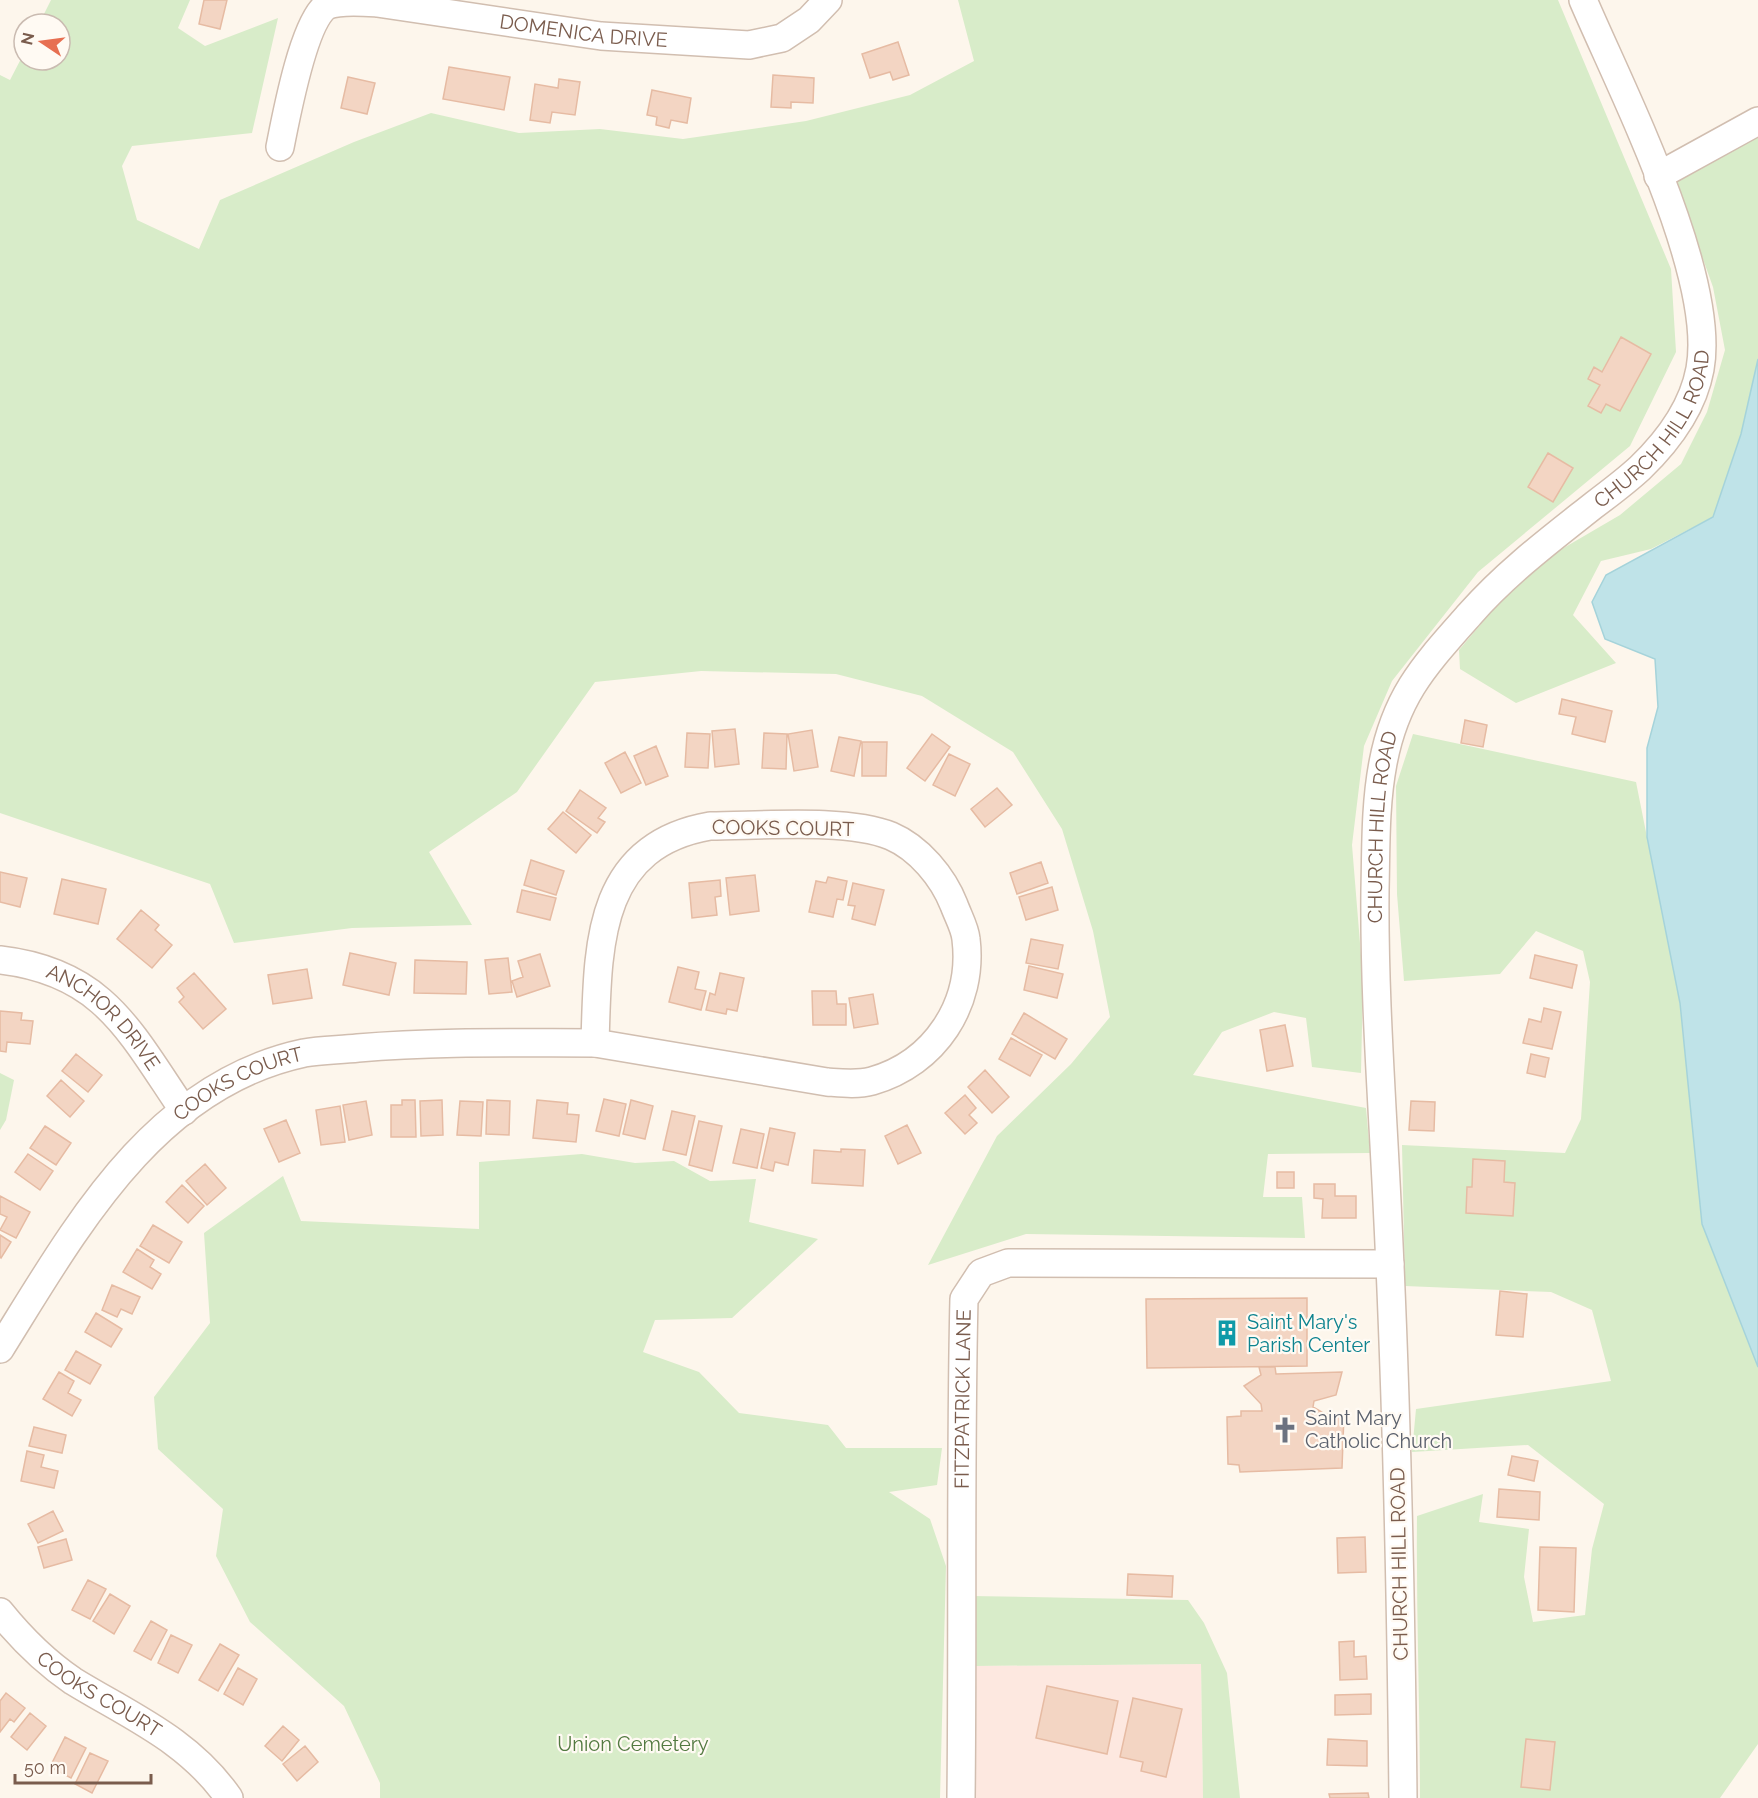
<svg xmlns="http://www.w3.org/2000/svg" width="1758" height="1798" font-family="Raleway,sans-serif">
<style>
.commercial{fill:#fde8e0}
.green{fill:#d8ecc9}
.water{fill:#bfe3e8;stroke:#a5d3da;stroke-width:1.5}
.building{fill:#f3d5c3;stroke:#e6bba3;stroke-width:1.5}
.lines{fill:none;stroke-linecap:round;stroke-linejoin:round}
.minor-casing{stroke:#d1beb0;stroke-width:30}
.minor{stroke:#fff;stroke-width:27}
.labels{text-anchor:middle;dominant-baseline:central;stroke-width:4.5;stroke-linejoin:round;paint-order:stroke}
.street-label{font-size:20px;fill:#7a5c4d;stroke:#fffaf3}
.culture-label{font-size:20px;fill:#0d838f;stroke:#fffaf3;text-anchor:start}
.worship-label{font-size:20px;fill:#5b616d;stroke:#fffaf3;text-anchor:start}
.park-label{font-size:20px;fill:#537a41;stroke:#fffaf3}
</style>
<rect width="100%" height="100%" fill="#fdf6ec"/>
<!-- commercial -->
<path class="commercial" d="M1201 1664 1203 1798H976L975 1666Z"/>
<!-- green -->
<path class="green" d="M51 0H190L178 28 205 46 278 18 252 133 132 146 122 166 137 220 199 249 220 200 354 142 431 113 519 133 600 129 683 139 806 121 910 95 974 61 958 0H1558L1671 269 1676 352 1630 446 1478 572 1392 681 1364 746 1352 845 1363 980 1361 1073 1312 1067 1306 1018 1274 1012 1222 1032 1193 1075 1366 1108 1370 1153 1268 1154 1263 1197H1302L1305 1238 1026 1234 928 1265 997 1136 1071 1064 1110 1017 1093 931 1062 829 1013 752 922 696 836 674 701 671 595 682 517 792 429 852 472 925 352 928 234 943 210 884 0 813V75L10 80 24 53V60H60V24H39Z
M1758 132V359L1741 434 1713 517 1651 549 1601 561 1573 615 1616 663 1516 703 1460 669 1459 650 1497 605 1555 553 1620 515 1681 464 1707 412 1725 350 1713 287 1674 178Z
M1413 734 1636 782 1680 1003 1702 1224 1758 1367V1744L1720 1798H1420C1420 1704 1416 1610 1417 1516L1483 1494 1479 1522 1529 1529 1524 1577 1533 1622 1585 1615 1592 1549 1604 1504 1528 1445 1412 1452 1416 1409 1611 1381 1592 1310 1551 1292 1405 1286 1402 1145 1565 1153 1581 1119 1590 982 1583 951 1536 931 1500 974 1404 981 1397 894 1396 786Z
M0 1073 14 1080 6 1120 0 1130Z
M582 1154 635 1163 674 1161 710 1181 756 1179 749 1222 818 1239 732 1318 655 1320 643 1352 699 1372 739 1413 828 1425 846 1448H942L937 1485 889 1492 930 1519 946 1566 940 1798H380V1783L344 1706 250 1622 216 1556 223 1509 158 1449 154 1397 210 1323 204 1233 283 1176 301 1221 479 1229V1162Z
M971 1596 1188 1600 1204 1623 1227 1673 1240 1798H1203L1201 1664 975 1666Z"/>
<!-- water -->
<path class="water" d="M1758 359V1367L1702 1224 1680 1003 1647 837V748L1658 707 1655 659 1605 639 1592 602 1606 575 1713 517 1741 434Z"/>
<!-- building -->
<path class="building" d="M204 0H227L220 29 199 24Z
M898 42 909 75 893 80 890 72 870 78 862 54Z
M449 67 510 77 504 110 443 99Z
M773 75 814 78 813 103 791 102V108L771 107Z
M348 77 375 83 367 114 341 108Z
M559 79 580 82 575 115 552 112 550 123 530 120 535 84 558 88Z
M652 90 691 98 687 123 671 120 669 128 656 125 657 117 647 115Z
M1621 337 1651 354 1620 411 1606 404 1601 413 1588 406 1600 385 1588 379 1594 367 1602 372Z
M1548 453 1573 468 1553 502 1528 487Z
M1562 699 1612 711 1605 742 1572 734 1576 717 1559 714Z
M1465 720 1487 725 1483 747 1461 743Z
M735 729 739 764 715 767 712 731Z
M812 730 818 767 794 771 788 734Z
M687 733 710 734 708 768 685 767Z
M764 733 787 734 786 769 762 768Z
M932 734 950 747 925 781 907 768Z
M839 737 861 741 854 776 831 771Z
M862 742H887L886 776H862Z
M656 746 668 776 646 785 634 756Z
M625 752 641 783 621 793 605 763Z
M949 754 970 764 955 796 933 785Z
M997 788 1012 805 985 827 971 809Z
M580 790 606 808 598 818 605 822 597 833 566 811Z
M563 812 591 835 576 853 548 829Z
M531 860 564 871 556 895 524 885Z
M1041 862 1048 883 1017 894 1010 873Z
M0 872 27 878 20 907 0 902Z
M755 875 759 911 730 915 726 878Z
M828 877 847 881 843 900 837 899 833 917 809 912 816 881 826 883Z
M62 879 106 889 98 924 54 914Z
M720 880 721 896 715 897 717 915 692 918 689 883Z
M853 883 884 890 875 925 852 919 855 906 848 905Z
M1052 887 1058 910 1026 920 1019 897Z
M522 890 556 898 550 920 517 912Z
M141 910 159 925 155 930 172 945 152 968 117 939Z
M1031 939 1063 945 1058 969 1026 963Z
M350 953 396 963 389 995 343 985Z
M540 954 550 986 517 997 512 981 523 977 518 961Z
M1535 955 1577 965 1572 988 1530 978Z
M508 958 512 992 489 994 485 960Z
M415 960 467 962 466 994 414 993Z
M1029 966 1063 974 1057 998 1024 990Z
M678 967 699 972 695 989 706 991 701 1010 669 1002Z
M307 969 312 998 273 1004 268 975Z
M194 973 226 1009 203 1029 179 1002 184 997 177 988Z
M720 973 744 978 737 1011 727 1009 726 1014 706 1010 710 993 715 995Z
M812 991H836L837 1004H846V1025H813Z
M873 994 878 1024 854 1028 849 998Z
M1544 1008 1561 1012 1552 1049 1523 1043 1529 1019 1541 1022Z
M0 1011 22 1013 21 1020 33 1021 30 1044 7 1042 6 1052 0 1051Z
M1024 1013 1067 1039 1055 1059 1012 1034Z
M1285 1025 1293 1066 1267 1071 1260 1030Z
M1011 1038 1042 1055 1030 1076 999 1059Z
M76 1054 102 1075 88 1092 62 1071Z
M1531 1054 1549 1058 1545 1077 1527 1073Z
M985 1070 1009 1097 992 1113 968 1087Z
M61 1080 84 1101 70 1117 47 1096Z
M965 1095 976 1108 969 1115 977 1123 965 1134 945 1113Z
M604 1099 626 1104 619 1136 596 1131Z
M402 1100H415L416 1137H391V1105H402Z
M442 1100 443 1135 421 1136 420 1101Z
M487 1100 510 1101 509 1135 486 1134Z
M537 1100 568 1103 567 1114 579 1115 576 1142 533 1138Z
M631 1100 653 1106 645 1139 623 1134Z
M366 1101 372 1135 349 1140 343 1105Z
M460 1101 483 1102 481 1136 457 1135Z
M1411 1101 1435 1102 1434 1131 1409 1130Z
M340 1106 345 1142 321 1145 316 1110Z
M672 1111 695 1116 686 1155 663 1150Z
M286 1120 300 1153 279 1162 264 1129Z
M699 1121 722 1126 712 1171 689 1165Z
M907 1125 921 1153 898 1164 885 1136Z
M45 1126 71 1143 56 1165 30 1148Z
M770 1128 795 1133 788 1165 775 1162 773 1171 761 1168Z
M741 1129 764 1134 757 1168 733 1163Z
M841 1149 865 1150 863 1186 812 1183 814 1150 841 1152Z
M28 1154 53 1171 40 1190 15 1172Z
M1473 1159 1505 1161 1504 1182 1515 1183 1513 1216 1466 1213 1467 1187H1472Z
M205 1164 226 1188 207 1205 186 1181Z
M1277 1172H1294V1188H1277Z
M1314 1184H1335V1196H1356V1218H1322L1323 1199 1314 1198Z
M182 1185 204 1206 188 1223 166 1202Z
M0 1196 30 1212 16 1238 0 1230 7 1217 0 1214Z
M153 1225 182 1242 169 1263 140 1246Z
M0 1235 11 1242 1 1258 0 1257Z
M137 1249 154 1260 150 1267 161 1274 152 1289 123 1272Z
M112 1285 140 1297 132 1314 121 1309 117 1317 102 1310Z
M1500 1291 1527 1294 1523 1337 1496 1335Z
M1307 1298V1366L1147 1368 1146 1299Z
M96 1313 122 1329 111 1347 85 1332Z
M76 1351 101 1365 90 1384 65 1370Z
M1259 1367H1275L1276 1374 1342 1372 1336 1395 1314 1401 1313 1407 1325 1414H1344L1342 1468 1240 1472 1239 1465 1228 1464 1227 1417 1241 1416V1411H1262L1261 1404 1244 1386 1261 1375Z
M59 1372 74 1381 68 1393 81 1400 72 1416 43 1399Z
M34 1427 66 1435 62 1453 29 1446Z
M27 1451 44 1455 41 1467 58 1471 54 1488 21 1481Z
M1512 1456 1538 1461 1534 1481 1508 1475Z
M1499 1489 1540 1492 1539 1520 1497 1517Z
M53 1511 63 1531 38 1543 28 1524Z
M1365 1537 1366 1572 1338 1573 1337 1538Z
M66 1539 72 1560 44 1568 38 1547Z
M1540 1547 1576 1548 1574 1612 1538 1610Z
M1128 1574 1173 1576 1172 1597 1127 1595Z
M88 1580 106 1589 90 1619 72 1610Z
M110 1594 130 1606 114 1634 93 1621Z
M151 1621 167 1630 151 1660 134 1651Z
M171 1635 192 1645 178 1673 158 1663Z
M1354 1641V1657L1366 1656 1367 1679 1340 1680 1339 1642Z
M220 1644 239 1655 218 1691 199 1680Z
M238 1668 257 1679 243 1705 224 1694Z
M1047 1686 1118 1701 1107 1754 1036 1738Z
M6 1693 25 1708 14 1722 10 1719 0 1732V1701Z
M1371 1694V1714L1335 1715V1695Z
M1133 1698 1182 1709 1166 1777 1141 1771 1143 1762 1120 1757Z
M30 1713 46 1726 27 1750 11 1737Z
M283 1726 299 1740 282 1761 265 1746Z
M65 1737 86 1748 71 1778 50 1767Z
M1328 1739 1367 1741V1766L1327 1765Z
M1526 1739 1555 1742 1550 1790 1521 1787Z
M305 1746 318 1762 297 1781 283 1764Z
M90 1753 108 1761 92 1793 75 1784Z
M1368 1793 1369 1798H1330L1329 1794Z"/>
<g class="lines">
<!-- minor casing -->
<g class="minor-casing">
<g id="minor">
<path id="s1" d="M280 147C286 117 303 24 326 6 339 0 363 2 377 3L601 36 749 45 782 38 809 20 828 0"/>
<path d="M1658 176 1758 121"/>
<path d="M710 826C759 826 847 818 891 836 919 848 943 877 954 905 958 916 965 928 966 939 974 1004 935 1063 872 1081 857 1085 841 1083 827 1082L595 1043C598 948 595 846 710 826Z"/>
<path id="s2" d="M0 960C104 972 130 1032 184 1111"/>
<path id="s3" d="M0 1349C75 1229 153 1085 304 1053 321 1050 340 1050 358 1048 437 1041 516 1043 595 1043"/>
<path id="s4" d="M0 1612C21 1638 45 1662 73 1681 130 1716 189 1740 229 1798"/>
<path id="s5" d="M961 1798C963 1632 960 1465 964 1299L981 1273 1008 1263 1390 1264"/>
<path id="s6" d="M1403 1798C1401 1599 1397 1401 1387 1202 1382 1098 1374 994 1375 890 1376 847 1375 805 1383 763 1396 694 1426 664 1470 614 1507 572 1551 539 1594 505 1610 493 1626 481 1640 468 1667 442 1693 407 1700 369 1717 276 1621 89 1583 0"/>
</g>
</g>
<!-- minor -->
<use href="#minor" class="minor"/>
</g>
<!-- icons -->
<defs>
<g id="building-bare" transform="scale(2.07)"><path d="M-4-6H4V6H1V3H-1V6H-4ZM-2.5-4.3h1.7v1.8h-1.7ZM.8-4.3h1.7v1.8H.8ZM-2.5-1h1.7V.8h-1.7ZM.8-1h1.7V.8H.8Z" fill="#0f9aa8" stroke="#fffaf3" stroke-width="2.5" paint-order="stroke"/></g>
<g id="church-bare" transform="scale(2.07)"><path d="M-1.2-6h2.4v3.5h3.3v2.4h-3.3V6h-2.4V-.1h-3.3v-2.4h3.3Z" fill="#6b7280" stroke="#fffaf3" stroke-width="2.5" paint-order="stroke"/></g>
</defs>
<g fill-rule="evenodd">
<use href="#building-bare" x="1227" y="1333"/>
<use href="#church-bare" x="1285" y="1430"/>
</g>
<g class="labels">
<!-- street labels -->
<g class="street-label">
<text stroke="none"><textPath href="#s1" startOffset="410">DOMENICA DRIVE</textPath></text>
<text stroke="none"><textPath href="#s6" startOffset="1476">CHURCH HILL ROAD</textPath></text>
<text transform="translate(783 828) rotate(1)">COOKS COURT</text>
<text stroke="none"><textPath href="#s6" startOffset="972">CHURCH HILL ROAD</textPath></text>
<text stroke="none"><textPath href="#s2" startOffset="123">ANCHOR DRIVE</textPath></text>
<text stroke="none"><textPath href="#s3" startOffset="364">COOKS COURT</textPath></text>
<text stroke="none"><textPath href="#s5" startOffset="399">FITZPATRICK LANE</textPath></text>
<text transform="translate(1399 1564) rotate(-91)">CHURCH HILL ROAD</text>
<text stroke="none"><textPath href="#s4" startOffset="130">COOKS COURT</textPath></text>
</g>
<!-- culture labels -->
<g class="culture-label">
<text x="1247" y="1322">Saint Mary's<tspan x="1247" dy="23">Parish Center</tspan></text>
</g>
<!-- worship labels -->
<g class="worship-label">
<text x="1305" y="1418">Saint Mary<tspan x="1305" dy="23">Catholic Church</tspan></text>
</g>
<!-- park labels -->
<g class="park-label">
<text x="633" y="1744">Union Cemetery</text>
</g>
</g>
<!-- north arrow -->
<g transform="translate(42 42) rotate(283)"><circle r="28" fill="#fffaf3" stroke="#cabbb1" stroke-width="1.5"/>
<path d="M0-4.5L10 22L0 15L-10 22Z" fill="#e76f51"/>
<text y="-9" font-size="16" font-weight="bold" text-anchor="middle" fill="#7a5c4d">N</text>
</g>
<!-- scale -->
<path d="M15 1774v9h136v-9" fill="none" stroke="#7a5c4d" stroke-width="3"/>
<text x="24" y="1774" font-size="18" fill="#7a5c4d" stroke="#fffaf3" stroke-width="4.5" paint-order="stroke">50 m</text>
</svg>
